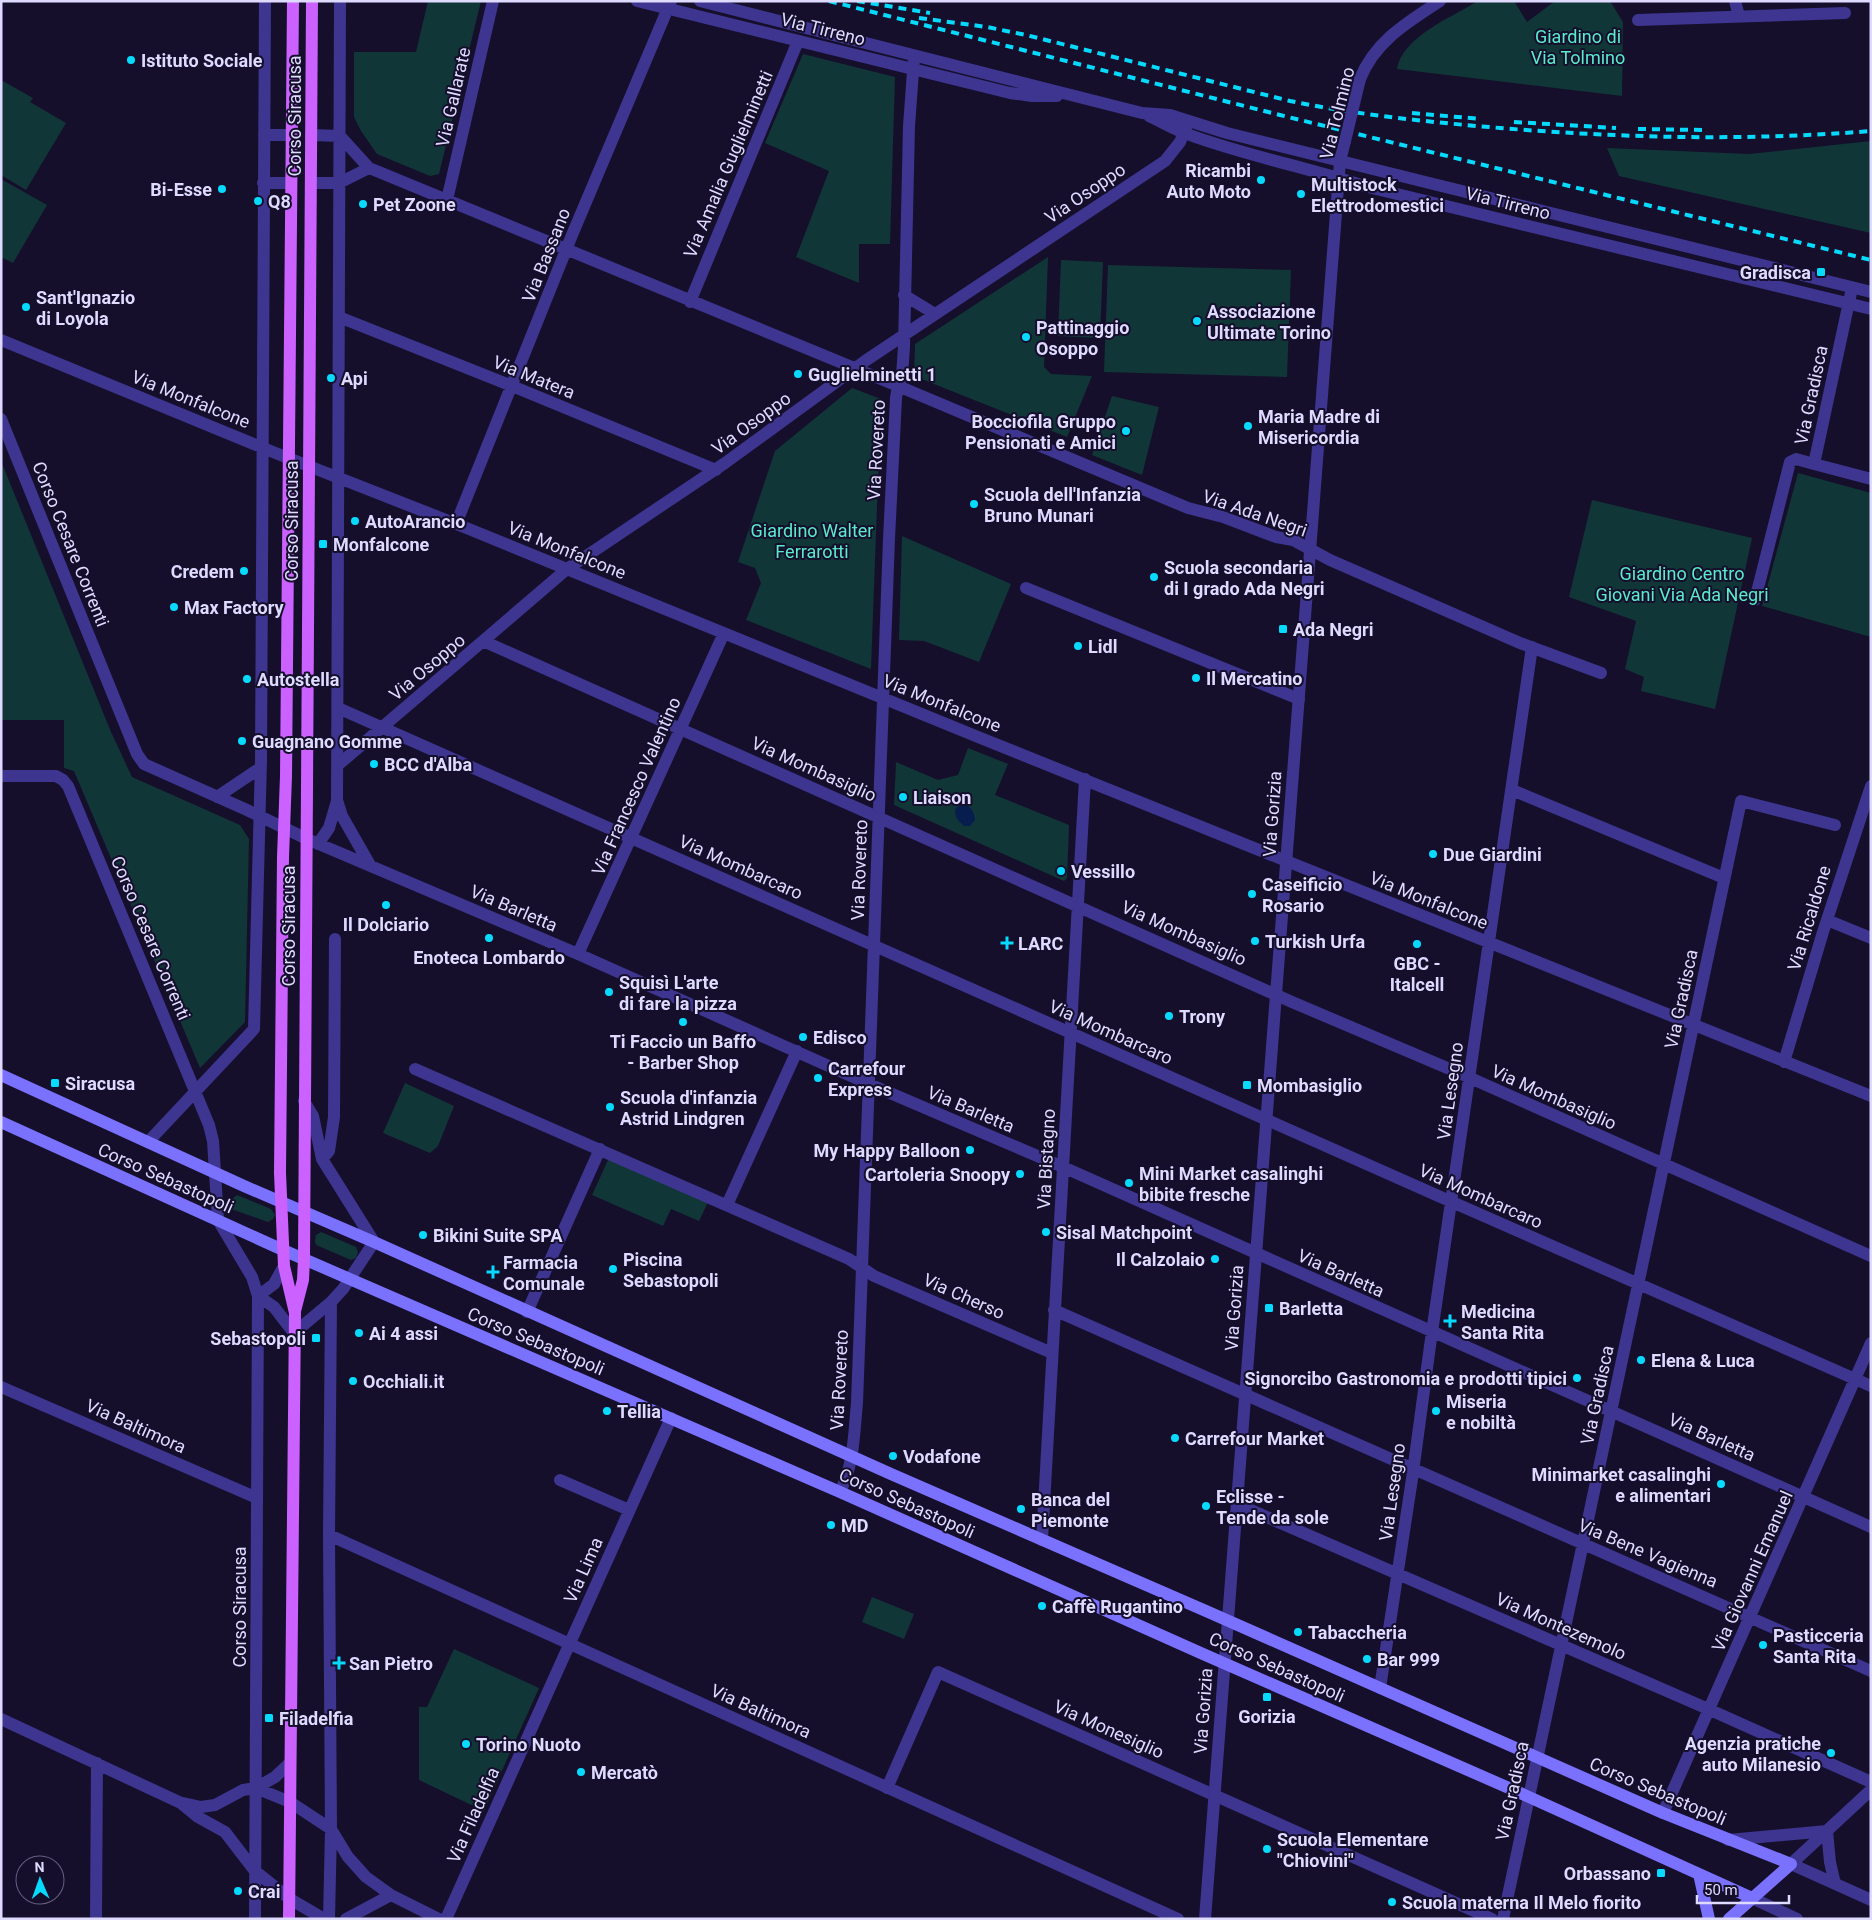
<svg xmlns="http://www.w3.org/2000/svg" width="1872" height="1920" font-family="Roboto,sans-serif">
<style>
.green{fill:#113637}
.water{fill:#061d4e}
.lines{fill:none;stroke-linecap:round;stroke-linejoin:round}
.minor{stroke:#3d358f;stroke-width:12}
.tertiary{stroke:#3d358f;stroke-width:12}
.secondary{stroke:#7a71ff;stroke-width:12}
.primary{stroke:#cb61ff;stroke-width:12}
.rail{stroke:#06dbff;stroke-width:4;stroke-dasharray:8 6;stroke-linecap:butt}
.tertiary-bridge{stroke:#3d358f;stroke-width:12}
.poi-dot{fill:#06dbff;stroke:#150f2c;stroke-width:2}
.labels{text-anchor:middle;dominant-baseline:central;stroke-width:4;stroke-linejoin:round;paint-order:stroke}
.street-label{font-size:18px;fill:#dfdaff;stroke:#150f2c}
.park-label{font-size:18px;fill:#5aebcd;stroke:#150f2c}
.poi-label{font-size:18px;font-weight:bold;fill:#dfdaff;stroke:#150f2c;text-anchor:start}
</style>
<rect width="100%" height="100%" fill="#150f2c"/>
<!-- green -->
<path class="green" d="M428 1H481L439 174 430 176 377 154 361 131 354 117V52H416Z
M1478 1H1514L1527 22 1555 1H1610L1623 22 1622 96 1397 69C1402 37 1452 17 1478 1Z
M803 54 895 77 890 244H859V283L796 257 829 171 765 143Z
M1 80 33 98 30 102 66 123 26 190 1 175Z
M1871 141V233L1619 176 1607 148 1749 154Z
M1 179 47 205 13 263 1 257Z
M1048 257 1044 367 1051 374 1092 376 1067 437 914 376 915 344Z
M1061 260 1103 262 1100 338 1058 336Z
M1108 265 1291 270 1287 377 1104 372Z
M852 388 881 399 871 669 746 620 761 583 755 568 738 562 775 451Z
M1112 396 1159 407 1142 475 1092 455Z
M1 461 111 732 132 777 240 825 249 839 245 1022 200 1068 74 771 64 768V720H1Z
M1798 473 1871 493V637L1762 606Z
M1592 500 1752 538 1715 709 1641 691 1644 677 1625 669 1636 621 1569 597Z
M902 536 1011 584 979 662 924 641 899 640Z
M968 748 1008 764 995 795 1069 825 1067 878 1064 881 894 805 896 762 938 780 958 775Z
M405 1083 454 1106 438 1146 430 1153 383 1133Z
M609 1158 708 1202 699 1221 671 1209 663 1226 592 1195Z
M237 1195 271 1209 275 1215 273 1219 268 1222 231 1209 230 1204 232 1199Z
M321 1232 356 1247 358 1252 356 1258 351 1260 316 1245 315 1241 316 1235Z
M872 1597 914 1614 904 1639 862 1622Z
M454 1649 539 1688 484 1811 419 1780V1707H427Z"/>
<!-- water -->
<path class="water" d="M962 804C970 805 974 811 975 820L970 826H964C958 821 953 815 956 808Z"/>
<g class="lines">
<!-- minor -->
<path class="minor" d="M340 1 337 800 342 816 370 865
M1735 1 1739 16
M1638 20 1845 13
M264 135H292
M311 135 340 136 369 168 379 172 898 386 1188 508 1223 517 1276 537 1293 540 1330 560 1520 643 1601 673
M263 183H291
M311 183H339L369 168
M447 200 493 1
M904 295 935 314
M690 302 798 41
M339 317 512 386 716 470
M1 340 278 454 469 529 983 739 1871 1096
M1 419 137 754 144 764 247 810 307 839 578 954 869 1084 1063 1167 1871 1527
M1814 464 1871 479
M456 524 572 235 671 1
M1026 588 1299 699
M1755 600 1790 462 1796 459 1814 464 1852 288
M483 641 1292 1002 1459 1073 1871 1256
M338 708 1452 1202 1871 1386
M338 765 567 569 725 463 865 361 1165 161 1180 142 1188 123
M1 776H56L63 780 68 786 209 1125 213 1141 218 1220 252 1277 258 1296 255 1919
M1512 790 1724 878
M217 797 260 768
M318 844 329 828 337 801
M1827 920 1871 938
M578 954 724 633
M1784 1062 1823 932 1871 786
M415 1069 849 1259 874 1276 1052 1353
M148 1142 254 1029 261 760 265 1
M322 1159 329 1151 334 1117 335 939
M727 1205 797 1051
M258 1296 274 1307 294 1333 331 1302 343 1289 374 1242 322 1159 313 1116 304 1101
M258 1296 274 1284 284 1266
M1054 1310 1871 1671
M527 1312 600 1149
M1 1387 257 1498
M560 1480 629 1510
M840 1492C854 1464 854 1434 857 1403L889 539 896 398 898 386 902 376 904 347 909 126 914 58
M1237 1504 1699 1705 1871 1782
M329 1535 1178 1919
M1042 1540 1085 779
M1380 1688 1412 1479 1430 1346 1532 647
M1 1719 181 1803 198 1817 225 1832 255 1871 290 1899 324 1919
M256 1788 275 1777 290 1763
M887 1788 938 1672 1492 1919
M183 1803 201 1807 215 1805 243 1790 256 1788 290 1802 331 1829 348 1857 366 1877 391 1895 439 1919
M1663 1813 1871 1343
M96 1919 97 1763
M329 1919 331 1829 329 1535 331 1302
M346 1919 391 1895
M446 1919 671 1418
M1503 1919 1741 801 1835 825"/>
<!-- tertiary -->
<path class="tertiary" d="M637 1 1010 93 1032 96H1057
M700 1 1142 113 1170 115 1227 133 1871 292
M1360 79C1375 41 1408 22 1440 1
M1149 116C1162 122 1174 129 1187 134 1243 155 1306 167 1364 186L1871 309
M1871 1790 1791 1864 1871 1900
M1827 1831 1830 1862 1835 1884
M1728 1840 1827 1831
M1752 1898 1797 1919
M1205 1919 1337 200 1340 161 1345 141"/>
<!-- secondary -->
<path class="secondary" d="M1 1075 244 1186 374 1242 891 1474 1206 1611 1663 1813 1791 1864 1729 1919
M1 1122 283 1250 840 1492 1203 1654 1518 1792 1752 1898
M1699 1874 1709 1919"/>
<!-- primary -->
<path class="primary" d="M295 1311 303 1280 304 1259 312 1
M289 1919 295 1313 284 1266 280 1173 283 857 286 776 293 1"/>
<!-- rail -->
<path class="rail" d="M829 1 1280 115 1871 260
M857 1 930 13
M919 18 987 27 1026 35 1290 101C1359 115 1429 122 1500 128 1624 138 1747 141 1871 131
M1412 113 1481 119
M1514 122 1616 128
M1638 129 1703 130"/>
<!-- tertiary-bridge -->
<path class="tertiary-bridge" d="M1345 141 1360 79"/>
</g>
<!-- markers -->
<g class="poi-dot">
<circle cx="131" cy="60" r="5"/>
<circle cx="1261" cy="180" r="5"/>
<circle cx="222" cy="189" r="5"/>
<circle cx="1301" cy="194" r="5"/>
<circle cx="258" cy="201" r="5"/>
<circle cx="363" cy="204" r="5"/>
<rect x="1816" y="267" width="10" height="10" rx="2.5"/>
<circle cx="26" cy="307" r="5"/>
<circle cx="1197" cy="321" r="5"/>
<circle cx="1026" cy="337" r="5"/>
<circle cx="798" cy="374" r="5"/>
<circle cx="331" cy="378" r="5"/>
<circle cx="1248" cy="426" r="5"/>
<circle cx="1126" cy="431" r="5"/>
<circle cx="974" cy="504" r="5"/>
<circle cx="355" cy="521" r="5"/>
<rect x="318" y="539" width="10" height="10" rx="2.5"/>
<circle cx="244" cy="571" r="5"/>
<circle cx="1154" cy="577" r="5"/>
<circle cx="174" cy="607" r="5"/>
<rect x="1278" y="624" width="10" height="10" rx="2.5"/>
<circle cx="1078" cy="646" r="5"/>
<circle cx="1196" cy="678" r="5"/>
<circle cx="247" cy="679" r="5"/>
<circle cx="242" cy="741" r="5"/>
<circle cx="374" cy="764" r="5"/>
<circle cx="903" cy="797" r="5"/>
<circle cx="1433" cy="854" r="5"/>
<circle cx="1061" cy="871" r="5"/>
<circle cx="1252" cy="894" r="5"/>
<circle cx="386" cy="905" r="5"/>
<circle cx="489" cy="938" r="5"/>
<circle cx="1255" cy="941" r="5"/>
<path d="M1004.5 935.5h5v5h5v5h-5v5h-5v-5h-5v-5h5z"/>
<circle cx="1417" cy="944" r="5"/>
<circle cx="609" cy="992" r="5"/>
<circle cx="1169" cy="1016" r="5"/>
<circle cx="683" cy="1022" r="5"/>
<circle cx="803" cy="1037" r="5"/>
<circle cx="818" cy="1078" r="5"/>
<rect x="50" y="1078" width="10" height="10" rx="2.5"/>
<rect x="1242" y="1080" width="10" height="10" rx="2.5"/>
<circle cx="610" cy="1107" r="5"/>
<circle cx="970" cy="1150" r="5"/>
<circle cx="1020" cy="1174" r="5"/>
<circle cx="1129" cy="1183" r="5"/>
<circle cx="1046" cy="1232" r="5"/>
<circle cx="423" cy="1235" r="5"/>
<circle cx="1215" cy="1259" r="5"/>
<circle cx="613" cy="1269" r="5"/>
<path d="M490.5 1264.5h5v5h5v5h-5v5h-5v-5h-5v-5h5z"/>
<rect x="1264" y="1303" width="10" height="10" rx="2.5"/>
<path d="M1447.5 1313.5h5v5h5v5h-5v5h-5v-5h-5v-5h5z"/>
<circle cx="359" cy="1333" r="5"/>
<rect x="311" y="1333" width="10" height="10" rx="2.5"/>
<circle cx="1641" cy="1360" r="5"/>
<circle cx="1577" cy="1378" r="5"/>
<circle cx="353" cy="1381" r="5"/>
<circle cx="607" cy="1411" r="5"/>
<circle cx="1436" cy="1411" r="5"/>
<circle cx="1175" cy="1438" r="5"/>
<circle cx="893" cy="1456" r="5"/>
<circle cx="1721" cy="1484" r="5"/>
<circle cx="1206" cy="1506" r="5"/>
<circle cx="1021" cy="1509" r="5"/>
<circle cx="831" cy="1525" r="5"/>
<circle cx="1042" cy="1606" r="5"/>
<circle cx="1298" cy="1632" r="5"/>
<circle cx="1763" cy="1645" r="5"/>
<circle cx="1367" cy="1659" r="5"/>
<path d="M336.5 1655.5h5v5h5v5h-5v5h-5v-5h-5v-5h5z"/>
<rect x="1262" y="1692" width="10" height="10" rx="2.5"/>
<rect x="264" y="1713" width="10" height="10" rx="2.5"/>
<circle cx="466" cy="1744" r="5"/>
<circle cx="1831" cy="1753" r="5"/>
<circle cx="581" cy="1772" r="5"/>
<circle cx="1267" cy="1849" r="5"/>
<rect x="1656" y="1868" width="10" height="10" rx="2.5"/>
<circle cx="238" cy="1891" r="5"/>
<circle cx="1392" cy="1902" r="5"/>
</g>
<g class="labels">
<!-- street labels -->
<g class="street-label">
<text transform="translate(823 29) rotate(14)">Via Tirreno</text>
<text transform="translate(453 97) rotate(-77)">Via Gallarate</text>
<text transform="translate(1337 113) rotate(-76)">Via Tolmino</text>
<text transform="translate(294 116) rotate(-90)">Corso Siracusa</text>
<text transform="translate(728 164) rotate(-67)">Via Amalia Guglielminetti</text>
<text transform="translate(1085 193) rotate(-34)">Via Osoppo</text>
<text transform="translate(1508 203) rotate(14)">Via Tirreno</text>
<text transform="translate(546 255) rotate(-68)">Via Bassano</text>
<text transform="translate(534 377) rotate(22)">Via Matera</text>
<text transform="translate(1811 395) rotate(-78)">Via Gradisca</text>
<text transform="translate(191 399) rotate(22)">Via Monfalcone</text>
<text transform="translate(751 423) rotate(-36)">Via Osoppo</text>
<text transform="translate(876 450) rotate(-87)">Via Rovereto</text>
<text transform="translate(1255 513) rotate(19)">Via Ada Negri</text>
<text transform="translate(291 521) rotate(-90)">Corso Siracusa</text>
<text transform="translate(71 544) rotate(68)">Corso Cesare Correnti</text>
<text transform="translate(567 550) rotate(22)">Via Monfalcone</text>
<text transform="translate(427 667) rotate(-40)">Via Osoppo</text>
<text transform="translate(942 703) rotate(22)">Via Monfalcone</text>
<text transform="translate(814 769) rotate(24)">Via Mombasiglio</text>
<text transform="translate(636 786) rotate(-66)">Via Francesco Valentino</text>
<text transform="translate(1272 814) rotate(-86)">Via Gorizia</text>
<text transform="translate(741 867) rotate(24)">Via Mombarcaro</text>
<text transform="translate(859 870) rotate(-88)">Via Rovereto</text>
<text transform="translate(1429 900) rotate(22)">Via Monfalcone</text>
<text transform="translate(514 908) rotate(23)">Via Barletta</text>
<text transform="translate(1809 918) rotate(-73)">Via Ricaldone</text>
<text transform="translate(288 926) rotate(-90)">Corso Siracusa</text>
<text transform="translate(1184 933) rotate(24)">Via Mombasiglio</text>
<text transform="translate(151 938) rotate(67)">Corso Cesare Correnti</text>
<text transform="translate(1681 999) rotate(-78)">Via Gradisca</text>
<text transform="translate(1111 1032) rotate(24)">Via Mombarcaro</text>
<text transform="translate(1450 1091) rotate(-82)">Via Lesegno</text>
<text transform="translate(1554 1097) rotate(24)">Via Mombasiglio</text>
<text transform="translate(971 1109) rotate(23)">Via Barletta</text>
<text transform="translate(1046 1159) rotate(-87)">Via Bistagno</text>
<text transform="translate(166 1178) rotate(24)">Corso Sebastopoli</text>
<text transform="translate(1481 1196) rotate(24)">Via Mombarcaro</text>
<text transform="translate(1341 1273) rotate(24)">Via Barletta</text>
<text transform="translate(964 1296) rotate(24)">Via Cherso</text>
<text transform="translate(1234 1308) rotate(-86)">Via Gorizia</text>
<text transform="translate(536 1341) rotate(23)">Corso Sebastopoli</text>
<text transform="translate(839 1380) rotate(-87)">Via Rovereto</text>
<text transform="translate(1597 1395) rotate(-78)">Via Gradisca</text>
<text transform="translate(136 1426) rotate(24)">Via Baltimora</text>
<text transform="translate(1712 1437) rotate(24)">Via Barletta</text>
<text transform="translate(1392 1492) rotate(-82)">Via Lesegno</text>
<text transform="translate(907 1503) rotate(24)">Corso Sebastopoli</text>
<text transform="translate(1648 1553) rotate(23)">Via Bene Vagienna</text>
<text transform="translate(583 1570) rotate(-66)">Via Lima</text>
<text transform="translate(1752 1571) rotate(-66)">Via Giovanni Emanuel</text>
<text transform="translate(239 1607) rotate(-90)">Corso Siracusa</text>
<text transform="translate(1561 1626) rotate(24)">Via Montezemolo</text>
<text transform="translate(1277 1667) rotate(24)">Corso Sebastopoli</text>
<text transform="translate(761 1711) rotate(24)">Via Baltimora</text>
<text transform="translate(1203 1711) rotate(-86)">Via Gorizia</text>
<text transform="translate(1109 1729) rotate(24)">Via Monesiglio</text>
<text transform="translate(1512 1791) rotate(-78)">Via Gradisca</text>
<text transform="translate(1658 1791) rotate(23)">Corso Sebastopoli</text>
<text transform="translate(473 1815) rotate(-66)">Via Filadelfia</text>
</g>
<!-- park labels -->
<g class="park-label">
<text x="1578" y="36">Giardino di<tspan x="1578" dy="21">Via Tolmino</tspan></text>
<text x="812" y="530">Giardino Walter<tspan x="812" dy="21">Ferrarotti</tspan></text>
<text x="1682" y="573">Giardino Centro<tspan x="1682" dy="21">Giovani Via Ada Negri</tspan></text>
</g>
<!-- poi labels -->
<g class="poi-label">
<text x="141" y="60">Istituto Sociale</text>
<text x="1251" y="170" text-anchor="end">Ricambi<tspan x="1251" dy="21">Auto Moto</tspan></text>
<text x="1311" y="184">Multistock<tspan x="1311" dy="21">Elettrodomestici</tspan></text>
<text x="212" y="189" text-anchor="end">Bi-Esse</text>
<text x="268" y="201">Q8</text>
<text x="373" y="204">Pet Zoone</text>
<text x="1811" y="272" text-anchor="end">Gradisca</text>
<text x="36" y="297">Sant'Ignazio<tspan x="36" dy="21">di Loyola</tspan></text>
<text x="1207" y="311">Associazione<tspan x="1207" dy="21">Ultimate Torino</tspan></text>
<text x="1036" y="327">Pattinaggio<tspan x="1036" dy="21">Osoppo</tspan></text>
<text x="808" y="374">Guglielminetti 1</text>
<text x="341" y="378">Api</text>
<text x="1258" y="416">Maria Madre di<tspan x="1258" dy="21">Misericordia</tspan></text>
<text x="1116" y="421" text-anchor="end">Bocciofila Gruppo<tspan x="1116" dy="21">Pensionati e Amici</tspan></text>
<text x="984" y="494">Scuola dell'Infanzia<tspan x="984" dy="21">Bruno Munari</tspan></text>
<text x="365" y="521">AutoArancio</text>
<text x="333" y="544">Monfalcone</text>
<text x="1164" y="567">Scuola secondaria<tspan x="1164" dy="21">di I grado Ada Negri</tspan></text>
<text x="234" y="571" text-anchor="end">Credem</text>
<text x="184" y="607">Max Factory</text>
<text x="1293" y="629">Ada Negri</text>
<text x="1088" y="646">Lidl</text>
<text x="1206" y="678">Il Mercatino</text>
<text x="257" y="679">Autostella</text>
<text x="252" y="741">Guagnano Gomme</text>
<text x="384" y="764">BCC d'Alba</text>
<text x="913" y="797">Liaison</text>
<text x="1443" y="854">Due Giardini</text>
<text x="1071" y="871">Vessillo</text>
<text x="1262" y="884">Caseificio<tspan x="1262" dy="21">Rosario</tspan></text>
<text x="386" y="924" text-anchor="middle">Il Dolciario</text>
<text x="1265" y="941">Turkish Urfa</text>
<text x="1018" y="943">LARC</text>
<text x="489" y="957" text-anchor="middle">Enoteca Lombardo</text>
<text x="1417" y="963" text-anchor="middle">GBC -<tspan x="1417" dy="21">Italcell</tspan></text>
<text x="619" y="982">Squisì L'arte<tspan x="619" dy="21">di fare la pizza</tspan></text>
<text x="1179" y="1016">Trony</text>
<text x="813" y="1037">Edisco</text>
<text x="683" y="1041" text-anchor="middle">Ti Faccio un Baffo<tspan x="683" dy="21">- Barber Shop</tspan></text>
<text x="828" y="1068">Carrefour<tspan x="828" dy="21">Express</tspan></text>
<text x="65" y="1083">Siracusa</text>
<text x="1257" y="1085">Mombasiglio</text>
<text x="620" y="1097">Scuola d'infanzia<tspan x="620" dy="21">Astrid Lindgren</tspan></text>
<text x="960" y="1150" text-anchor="end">My Happy Balloon</text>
<text x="1139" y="1173">Mini Market casalinghi<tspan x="1139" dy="21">bibite fresche</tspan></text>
<text x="1010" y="1174" text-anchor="end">Cartoleria Snoopy</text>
<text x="1056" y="1232">Sisal Matchpoint</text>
<text x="433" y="1235">Bikini Suite SPA</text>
<text x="623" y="1259">Piscina<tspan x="623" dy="21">Sebastopoli</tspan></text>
<text x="1205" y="1259" text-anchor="end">Il Calzolaio</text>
<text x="503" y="1262">Farmacia<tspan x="503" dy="21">Comunale</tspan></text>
<text x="1279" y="1308">Barletta</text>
<text x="1461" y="1311">Medicina<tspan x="1461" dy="21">Santa Rita</tspan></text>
<text x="369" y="1333">Ai 4 assi</text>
<text x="306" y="1338" text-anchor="end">Sebastopoli</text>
<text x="1651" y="1360">Elena &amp; Luca</text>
<text x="1567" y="1378" text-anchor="end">Signorcibo Gastronomia e prodotti tipici</text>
<text x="363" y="1381">Occhiali.it</text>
<text x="1446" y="1401">Miseria<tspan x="1446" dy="21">e nobiltà</tspan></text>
<text x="617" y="1411">Tellia</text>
<text x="1185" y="1438">Carrefour Market</text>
<text x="903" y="1456">Vodafone</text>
<text x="1711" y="1474" text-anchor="end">Minimarket casalinghi<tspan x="1711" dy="21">e alimentari</tspan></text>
<text x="1216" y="1496">Eclisse -<tspan x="1216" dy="21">Tende da sole</tspan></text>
<text x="1031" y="1499">Banca del<tspan x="1031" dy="21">Piemonte</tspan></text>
<text x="841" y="1525">MD</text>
<text x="1052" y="1606">Caffè Rugantino</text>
<text x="1308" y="1632">Tabaccheria</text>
<text x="1773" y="1635">Pasticceria<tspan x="1773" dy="21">Santa Rita</tspan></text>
<text x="1377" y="1659">Bar 999</text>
<text x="349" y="1663">San Pietro</text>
<text x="1267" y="1716" text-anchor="middle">Gorizia</text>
<text x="279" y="1718">Filadelfia</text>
<text x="1821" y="1743" text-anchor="end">Agenzia pratiche<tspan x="1821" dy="21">auto Milanesio</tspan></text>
<text x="476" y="1744">Torino Nuoto</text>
<text x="591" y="1772">Mercatò</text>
<text x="1277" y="1839">Scuola Elementare<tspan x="1277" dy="21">"Chiovini"</tspan></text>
<text x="1651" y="1873" text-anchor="end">Orbassano</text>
<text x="248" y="1891">Crai</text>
<text x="1402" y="1902">Scuola materna Il Melo fiorito</text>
</g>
</g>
<!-- border -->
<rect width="1872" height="1920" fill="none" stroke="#dfdaff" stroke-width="5"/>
<!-- north arrow -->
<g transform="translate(40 1880) rotate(358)"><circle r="24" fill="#150f2c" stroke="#666080"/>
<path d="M0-4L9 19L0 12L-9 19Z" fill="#06dbff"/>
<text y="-8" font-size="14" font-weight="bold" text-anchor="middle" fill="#dfdaff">N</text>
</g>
<!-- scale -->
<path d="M1697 1895v8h92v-8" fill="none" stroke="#dfdaff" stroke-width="2.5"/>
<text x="1704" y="1895" font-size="15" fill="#dfdaff" stroke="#150f2c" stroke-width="4" paint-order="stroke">50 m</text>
</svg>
